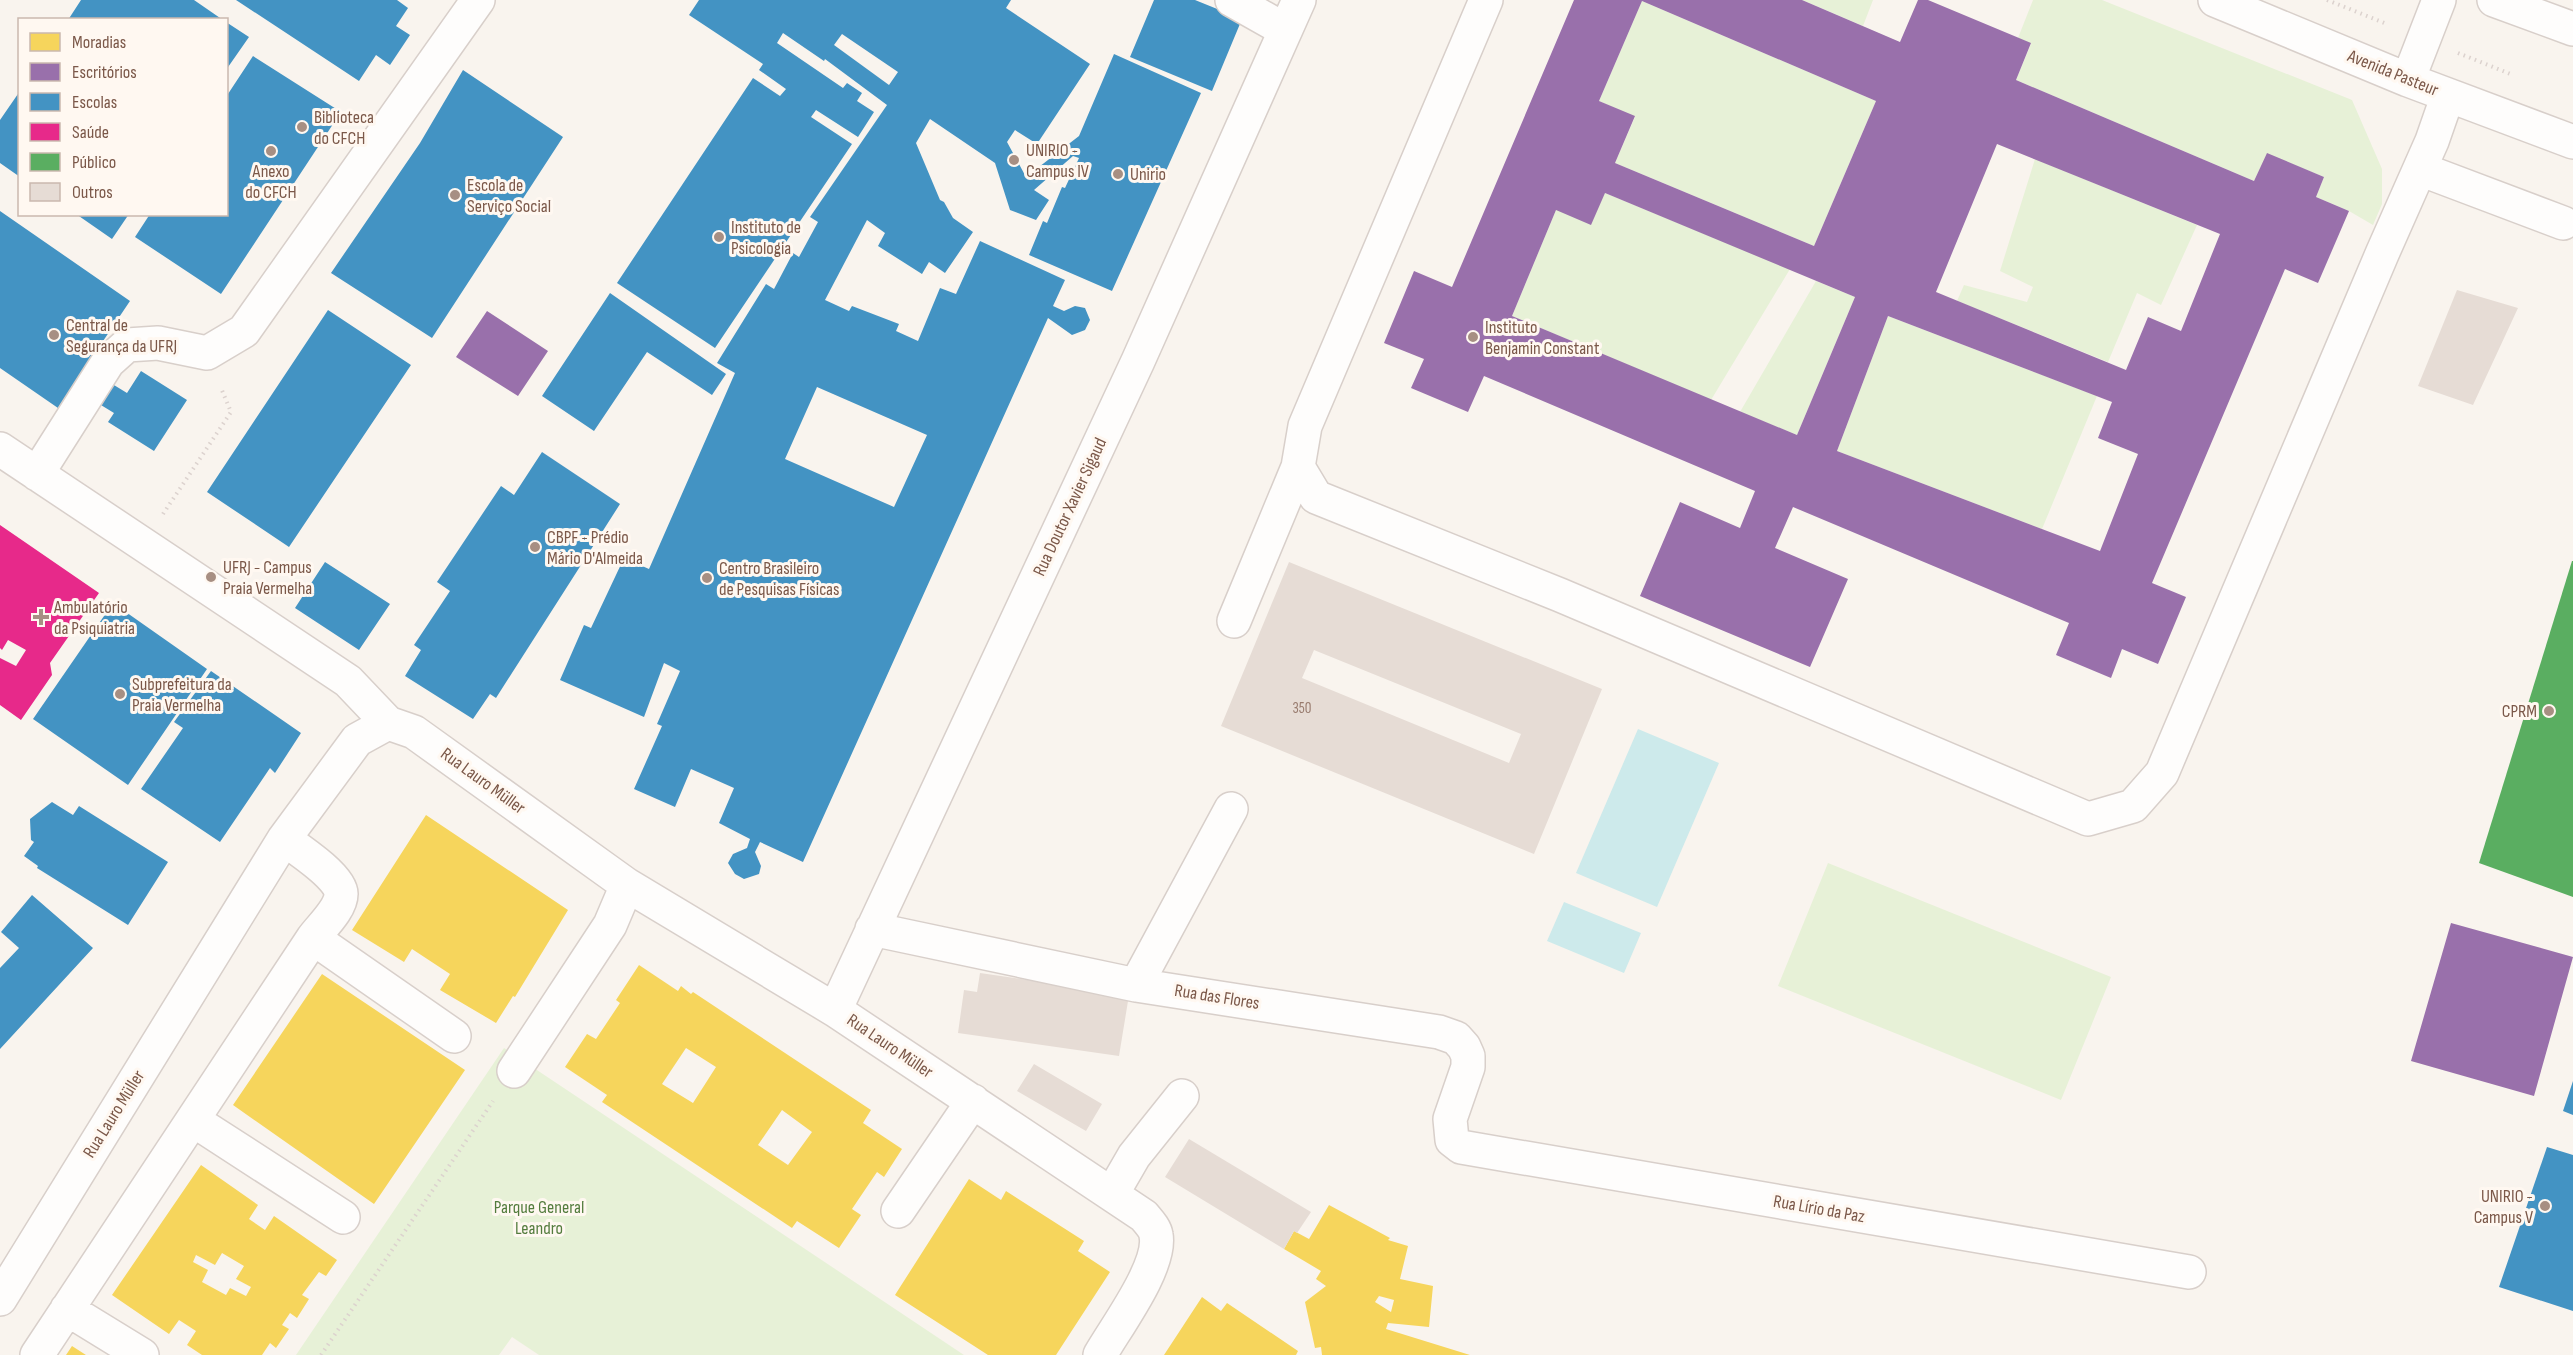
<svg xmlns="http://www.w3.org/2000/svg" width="2573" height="1355" font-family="'Sofia Sans Condensed',sans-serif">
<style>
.green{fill:#e7f1d7}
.water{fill:#cdeaeb}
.homes{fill:#f6d55c;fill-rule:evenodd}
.offices{fill:#9970ab;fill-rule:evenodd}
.schools{fill:#4393c3;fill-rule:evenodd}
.health{fill:#e7298a}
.public{fill:#5aae61}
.building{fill:#e6dcd5;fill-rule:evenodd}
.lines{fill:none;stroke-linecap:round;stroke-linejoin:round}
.minor-casing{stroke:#d8cfca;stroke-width:36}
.path{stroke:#dcd2ce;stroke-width:4;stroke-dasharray:1.5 4.5;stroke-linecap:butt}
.minor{stroke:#fefdfc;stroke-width:33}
.poi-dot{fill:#a78f83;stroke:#fff8f1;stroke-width:2}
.labels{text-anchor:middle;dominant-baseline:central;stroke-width:6;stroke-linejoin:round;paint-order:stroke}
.number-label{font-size:15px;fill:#987b6e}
.street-label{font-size:18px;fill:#7b5849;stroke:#fff8f1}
.poi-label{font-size:18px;fill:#7b5849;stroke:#fff8f1;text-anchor:start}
.park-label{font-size:18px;fill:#537c3d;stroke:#fff8f1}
</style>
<rect width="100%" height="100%" fill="#f9f4ee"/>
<!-- green -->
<path class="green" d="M1802 0H1873L1863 26Z
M2033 0H2102L2352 100 2382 169V204L2373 225 2349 211 2316 197 2324 177 2267 154 2254 181 2016 80 2031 44 2018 38Z
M1642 1 1876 101 1814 246 1615 163 1635 117 1599 101Z
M2035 159 2197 225 2161 305 2137 293 2108 362 1957 301 1964 285 2027 302 2033 287 2000 271Z
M1605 193 1790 269 1711 400 1512 316 1556 210Z
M1816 281 1855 297 1797 435 1740 412Z
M1888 316 2097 396 2042 529 1837 451Z
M1828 863 2111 977 2061 1100 1778 986Z
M504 1048 964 1355H539L512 1337 499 1355H296Z"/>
<!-- water -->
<path class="water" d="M1638 729 1719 763 1657 907 1576 873Z
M1564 902 1641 933 1624 973 1547 941Z"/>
<!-- homes -->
<path class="homes" d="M426 815 568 910 515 997 513 996 496 1023 440 990 450 974 412 949 404 962 352 930Z
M639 965 678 991 681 986 691 994 693 992 871 1110 863 1123 902 1149 884 1177 877 1172 852 1209 861 1215 839 1248 797 1221 792 1228 602 1102 607 1095 565 1067 587 1034 596 1039 620 1003 616 1000ZM686 1048 716 1067 693 1103 662 1084ZM782 1110 812 1132 788 1165 758 1145Z
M322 974 465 1070 374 1204 233 1105Z
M201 1165 258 1205 249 1219 265 1230 274 1216 337 1260 326 1276 319 1272 302 1295 309 1299 297 1318 290 1313 282 1325 289 1329 276 1348 270 1343 262 1355H202L187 1345 196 1331 179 1320 169 1334 112 1295ZM222 1253 244 1266 236 1279 251 1287 246 1296 230 1288 226 1295 202 1282 208 1270 193 1262 196 1255 215 1265Z
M969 1179 1001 1200 1006 1191 1084 1241 1078 1251 1110 1272 1056 1355H988L895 1295Z
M1329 1205 1390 1238 1388 1240 1408 1246 1400 1279 1433 1286 1429 1327 1388 1323 1386 1329 1470 1355H1322L1321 1347 1315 1348 1305 1302 1326 1286 1316 1279 1321 1271 1284 1249 1294 1231 1309 1239ZM1379 1296 1394 1300 1391 1312 1375 1302Z
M1202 1297 1221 1311 1227 1303 1298 1351 1296 1355H1164Z
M72 1346 86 1355H66Z"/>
<!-- offices -->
<path class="offices" d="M1574 0H1802L1900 42 1918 0H1928L2031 43 2016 80 2254 181 2267 153 2324 177 2316 197 2349 211 2318 283 2285 269 2152 583 2186 597 2158 664 2122 649 2111 678 2056 655 2069 623 1793 507 1775 548 1848 579 1810 667 1640 596 1680 502 1740 528 1755 491 1484 376 1468 412 1411 388 1424 359 1384 343 1414 271 1452 287ZM1642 1 1876 101 1814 246 1615 163 1635 116 1599 101ZM1997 144 2220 234 2181 331 2148 317 2126 370 1936 292ZM1605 193 1855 297 1797 435 1512 316 1556 210 1591 225ZM1888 316 2112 402 2098 438 2138 454 2100 551 1837 451Z
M487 311 548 351 518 396 456 357Z
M2451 923 2573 957 2534 1096 2411 1061Z"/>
<!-- schools -->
<path class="schools" d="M81 0H194L223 20H68Z
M236 0H397L408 8 396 26 410 35 390 65 376 55 359 81Z
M699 0H1011L1006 8 1090 64 1037 144 1015 130 1007 142 1026 177 1079 136 1114 54 1201 93 1112 291 1029 255 1043 221 1047 223 1062 187 1065 188 1079 158 1073 156 1034 190 1049 200 1036 220 1010 210 995 163 930 119 916 143 940 200 944 202 953 218 973 232 945 273 929 262 922 274 878 246 885 233 867 220 825 300 849 311 852 306 899 324 896 331 918 341 940 288 956 294 980 241 1065 280 1053 306 1064 311 1075 306 1085 308 1090 320 1085 330 1072 335 1048 318 803 862 760 842 755 852 761 866 759 874 744 879 735 874 728 863 733 854 747 848 750 839 719 823 734 788 691 769 675 807 634 789 662 726 657 724 680 671 664 663 644 717 560 680 584 625 591 628 624 558 649 569 735 373 717 363 766 284 774 289 793 253 799 257 818 222 810 217 887 105 825 59 824 61 783 33 777 43 843 88 847 83 862 93 857 101 874 112 858 137 816 110 811 117 852 144 715 348 617 283 753 78 780 96 786 89 759 70 763 64 689 15ZM842 34 898 72 889 85 834 45ZM817 387 927 435 894 507 785 459Z
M1154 0H1195L1242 19 1212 91 1130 57Z
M226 22 249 37 226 70Z
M253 56 341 112 221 294 135 237 150 214H226V97Z
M463 70 563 137 432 338 331 273 420 143Z
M20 91V177L0 163V120Z
M0 211 130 301 58 408 0 368Z
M76 214H129L112 239Z
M610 293 726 374 712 395 647 352 594 431 542 396Z
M328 310 411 365 289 547 207 492Z
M141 371 187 400 154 451 108 422 114 413 96 402 109 382 127 393Z
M542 452 620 504 496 698 490 694 473 719 405 676 421 650 414 645 450 591 437 582 501 486 514 495Z
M325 562 390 604 359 650 295 608Z
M113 603 207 669 128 785 33 719Z
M211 671 301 733 275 773 270 768 220 842 141 789 183 728 174 722Z
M52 802 73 815 79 806 168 862 128 925 37 868 38 866 24 856 34 842 31 840 30 819Z
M32 895 93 948 0 1049V968L19 948 1 932Z
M2573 1081V1115L2563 1111Z
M2547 1147 2573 1155V1311L2499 1287Z"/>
<!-- health -->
<path class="health" d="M0 525 99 593 50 663 52 675 21 720 0 705V658L16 666 26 650 8 640 2 650 0 648Z"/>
<!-- public -->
<path class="public" d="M2572 561H2573V897L2479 863Z"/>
<!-- building -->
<path class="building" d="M2457 290 2518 308 2473 405 2418 386Z
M1289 562 1602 689 1534 854 1221 726ZM1314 650 1521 734 1509 763 1302 678Z
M980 973 1129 995 1119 1056 958 1033 964 990 977 992Z
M1034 1064 1102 1104 1086 1131 1017 1091Z
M1189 1139 1311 1212 1297 1233 1294 1231 1284 1249 1165 1177Z"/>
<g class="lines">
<!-- minor casing -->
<g class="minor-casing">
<path id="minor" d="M1232 0 1285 30
M1486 0 1305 426 1298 467 1316 497 1560 595 2088 819 2133 806 2162 773 2382 254 2432 141 2448 95
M2215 0 2408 80 2573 142
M2494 0 2573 29
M2408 80 2439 0
M2420 169 2563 223
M0 449 348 681 388 723 414 732 627 885 835 1010 1144 1216C1148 1221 1155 1228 1156 1235 1162 1266 1116 1327 1100 1355
M37 474 108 362 127 345 158 343 207 353 244 331 478 0
M1234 621 1298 467
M872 929 1136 985 1439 1032 1456 1038 1464 1047 1468 1056V1067L1450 1119 1452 1140 1461 1147 2189 1272
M313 938 454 1036
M1136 985 1231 809
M835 1010 1138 361 1299 0
M514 1071 610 925 627 885
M193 1120 343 1217
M1112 1194 1134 1156 1182 1096
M898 1211 973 1101
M0 1299 284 839 357 740 388 723
M67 1309 142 1355
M37 1355 313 938C321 927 341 909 341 894 342 878 298 849 284 839"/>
</g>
<!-- path -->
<path class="path" d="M2327 0 2387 24
M2458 53 2513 75
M163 514 231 412 221 388
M321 1355 493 1101"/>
<!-- minor -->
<use href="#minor" class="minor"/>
</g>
<!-- markers -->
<g class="poi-dot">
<circle cx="302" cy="127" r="6"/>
<circle cx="271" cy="151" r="6"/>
<circle cx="1014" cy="160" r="6"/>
<circle cx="1118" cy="174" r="6"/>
<circle cx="455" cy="195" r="6"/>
<circle cx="719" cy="237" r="6"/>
<circle cx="54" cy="335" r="6"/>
<circle cx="1473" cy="337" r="6"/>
<circle cx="535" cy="547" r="6"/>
<circle cx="211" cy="577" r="6"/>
<circle cx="707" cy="578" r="6"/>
<path d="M38 608h6v6h6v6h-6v6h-6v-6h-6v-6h6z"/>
<circle cx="120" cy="694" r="6"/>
<circle cx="2549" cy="711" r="6"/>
<circle cx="2545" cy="1206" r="6"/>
</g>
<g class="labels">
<!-- number labels -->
<g class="number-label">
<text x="1302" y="708">350</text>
</g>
<!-- street labels -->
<g class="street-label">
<text transform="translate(2393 73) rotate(22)">Avenida Pasteur</text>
<text transform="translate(1070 507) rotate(-65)">Rua Doutor Xavier Sigaud</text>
<text transform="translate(483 781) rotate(36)">Rua Lauro Müller</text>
<text transform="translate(1217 997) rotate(9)">Rua das Flores</text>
<text transform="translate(890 1046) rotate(34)">Rua Lauro Müller</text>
<text transform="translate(114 1114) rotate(-58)">Rua Lauro Müller</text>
<text transform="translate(1819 1209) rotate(10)">Rua Lírio da Paz</text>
</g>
<!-- poi labels -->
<g class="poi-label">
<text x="314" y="117">Biblioteca<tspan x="314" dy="21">do CFCH</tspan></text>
<text x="1026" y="150">UNIRIO -<tspan x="1026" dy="21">Campus IV</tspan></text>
<text x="271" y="171" text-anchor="middle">Anexo<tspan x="271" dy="21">do CFCH</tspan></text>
<text x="1130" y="174">Unirio</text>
<text x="467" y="185">Escola de<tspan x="467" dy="21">Serviço Social</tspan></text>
<text x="731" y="227">Instituto de<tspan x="731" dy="21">Psicologia</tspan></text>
<text x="66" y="325">Central de<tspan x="66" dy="21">Segurança da UFRJ</tspan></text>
<text x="1485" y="327">Instituto<tspan x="1485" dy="21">Benjamin Constant</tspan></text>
<text x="547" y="537">CBPF - Prédio<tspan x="547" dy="21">Mário D'Almeida</tspan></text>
<text x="223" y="567">UFRJ - Campus<tspan x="223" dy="21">Praia Vermelha</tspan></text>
<text x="719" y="568">Centro Brasileiro<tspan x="719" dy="21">de Pesquisas Físicas</tspan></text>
<text x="54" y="607">Ambulatório<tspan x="54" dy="21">da Psiquiatria</tspan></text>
<text x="132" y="684">Subprefeitura da<tspan x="132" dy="21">Praia Vermelha</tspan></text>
<text x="2537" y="711" text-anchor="end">CPRM</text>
<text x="2533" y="1196" text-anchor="end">UNIRIO -<tspan x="2533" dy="21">Campus V</tspan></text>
</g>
<!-- park labels -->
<g class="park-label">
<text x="539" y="1207">Parque General<tspan x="539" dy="21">Leandro</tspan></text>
</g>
</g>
<!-- legend -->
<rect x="18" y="18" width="210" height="198" fill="#fff8f1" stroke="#cab8ae" stroke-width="1.5"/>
<rect x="30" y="33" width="30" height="18" fill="#f6d55c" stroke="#cab8ae" stroke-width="1.5"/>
<text x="72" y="48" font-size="18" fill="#7b5849">Moradias</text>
<rect x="30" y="63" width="30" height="18" fill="#9970ab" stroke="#cab8ae" stroke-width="1.5"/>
<text x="72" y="78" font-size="18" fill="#7b5849">Escritórios</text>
<rect x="30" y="93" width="30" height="18" fill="#4393c3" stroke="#cab8ae" stroke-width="1.5"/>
<text x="72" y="108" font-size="18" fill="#7b5849">Escolas</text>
<rect x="30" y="123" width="30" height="18" fill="#e7298a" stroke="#cab8ae" stroke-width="1.5"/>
<text x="72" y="138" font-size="18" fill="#7b5849">Saúde</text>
<rect x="30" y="153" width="30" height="18" fill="#5aae61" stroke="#cab8ae" stroke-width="1.5"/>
<text x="72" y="168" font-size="18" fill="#7b5849">Público</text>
<rect x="30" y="183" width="30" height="18" fill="#e6dcd5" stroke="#cab8ae" stroke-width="1.5"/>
<text x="72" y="198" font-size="18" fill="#7b5849">Outros</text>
</svg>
